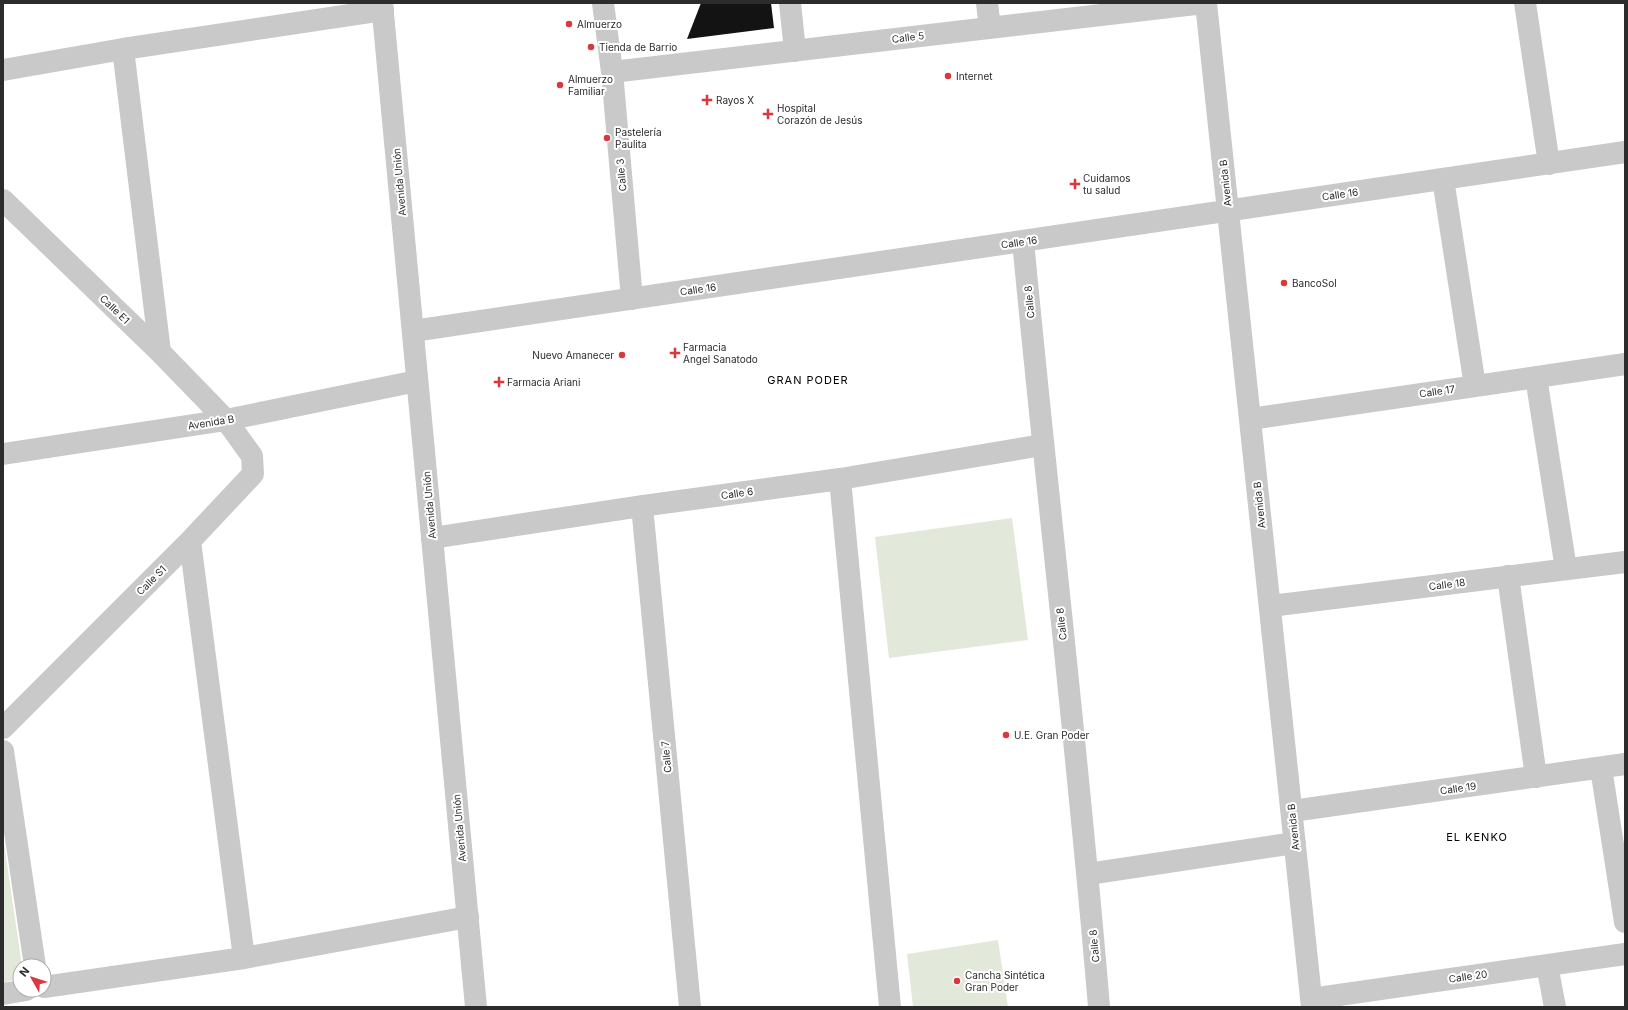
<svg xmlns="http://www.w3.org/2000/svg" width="1628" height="1010" font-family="Inter,sans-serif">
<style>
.green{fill:#e2e9da}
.building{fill:#131313}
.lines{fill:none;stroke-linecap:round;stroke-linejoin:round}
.minor{stroke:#c9c9c9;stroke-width:22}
.tertiary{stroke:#c9c9c9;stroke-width:22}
.poi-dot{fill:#da373e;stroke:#fff;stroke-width:1.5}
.labels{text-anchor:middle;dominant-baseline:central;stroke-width:4;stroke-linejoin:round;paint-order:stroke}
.poi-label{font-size:10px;fill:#2c2c2c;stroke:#fff;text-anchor:start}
.street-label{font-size:10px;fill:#2c2c2c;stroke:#fff}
.neighbourhood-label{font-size:11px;letter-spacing:1px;fill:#000;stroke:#fff}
</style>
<rect width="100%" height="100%" fill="#fff"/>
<!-- green -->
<path class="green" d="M1012 518 1028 640 889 658 875 537Z
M3 836 22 966H20V978L3 983Z
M998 940 1008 1007H913L907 954Z"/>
<!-- building -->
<path class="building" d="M701 3H771L774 28 687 39Z"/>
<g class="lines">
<!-- minor -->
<path class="minor" d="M603 3 612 72 632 299
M790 3 795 51
M987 3 990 28
M1206 3 1312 1007
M1525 3 1549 164
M123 49 160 352
M3 70 123 49 383 10
M612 72 1204 3
M1443 179 1475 386
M3 200 160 352 226 420 252 456 253 474 190 541 3 728
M1023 241C1047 496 1078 751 1099 1007
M413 331 1625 152
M1536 377 1566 569
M1250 419 1625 364
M3 454 226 420 417 381
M840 479 890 1007
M642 506 690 1007
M432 538 642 506 840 479 1042 445
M190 541 244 958
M1508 576 1536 777
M1270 606 1625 562
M3 751 35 966
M1601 768 1625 922
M1292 811 1625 764
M1088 874 1295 843
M1547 965 1555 1007
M44 987 244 958 468 917
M3 994 26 990
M1311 999 1625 954"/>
<!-- tertiary -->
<path class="tertiary" d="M382 3 476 1007"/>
</g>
<!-- markers -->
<g class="poi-dot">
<circle cx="569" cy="24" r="4"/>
<circle cx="591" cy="47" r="4"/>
<circle cx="948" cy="76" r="4"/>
<circle cx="560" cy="85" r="4"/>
<path d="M705 94h4v4h4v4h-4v4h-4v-4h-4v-4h4z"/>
<path d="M766 108h4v4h4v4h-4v4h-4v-4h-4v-4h4z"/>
<circle cx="607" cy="138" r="4"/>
<path d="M1073 178h4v4h4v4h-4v4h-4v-4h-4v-4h4z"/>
<circle cx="1284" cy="283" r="4"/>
<path d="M673 347h4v4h4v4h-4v4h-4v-4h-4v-4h4z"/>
<circle cx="622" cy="355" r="4"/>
<path d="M497 376h4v4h4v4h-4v4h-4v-4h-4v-4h4z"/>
<circle cx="1006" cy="735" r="4"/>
<circle cx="957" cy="981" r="4"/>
</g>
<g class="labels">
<!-- poi labels -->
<g class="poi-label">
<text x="577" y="24">Almuerzo</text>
<text x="599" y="47">Tienda de Barrio</text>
<text x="956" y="76">Internet</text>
<text x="568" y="79">Almuerzo<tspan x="568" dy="12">Familiar</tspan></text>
<text x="716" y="100">Rayos X</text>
<text x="777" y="108">Hospital<tspan x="777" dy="12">Corazón de Jesús</tspan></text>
<text x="615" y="132">Pastelería<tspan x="615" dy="12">Paulita</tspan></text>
<text x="1083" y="178">Cuidamos<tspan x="1083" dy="12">tu salud</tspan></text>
<text x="1292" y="283">BancoSol</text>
<text x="683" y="347">Farmacia<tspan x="683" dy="12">Angel Sanatodo</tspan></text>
<text x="614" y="355" text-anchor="end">Nuevo Amanecer</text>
<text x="507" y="382">Farmacia Ariani</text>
<text x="1014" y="735">U.E. Gran Poder</text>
<text x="965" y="975">Cancha Sintética<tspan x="965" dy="12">Gran Poder</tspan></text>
</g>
<!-- street labels -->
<g class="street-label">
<text transform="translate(908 37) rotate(-7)">Calle 5</text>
<text transform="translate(621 175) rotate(-95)">Calle 3</text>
<text transform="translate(399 182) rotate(-95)">Avenida Unión</text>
<text transform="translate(1225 183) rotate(-96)">Avenida B</text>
<text transform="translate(1340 194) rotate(-8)">Calle 16</text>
<text transform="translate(1019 242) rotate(-8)">Calle 16</text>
<text transform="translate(698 289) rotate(-8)">Calle 16</text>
<text transform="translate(1029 302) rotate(-95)">Calle 8</text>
<text transform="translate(115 309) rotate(44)">Calle E1</text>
<text transform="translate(1437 391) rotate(-8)">Calle 17</text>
<text transform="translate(211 422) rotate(-9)">Avenida B</text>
<text transform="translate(737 493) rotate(-8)">Calle 6</text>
<text transform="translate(429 505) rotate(-95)">Avenida Unión</text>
<text transform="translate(1259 505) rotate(-96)">Avenida B</text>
<text transform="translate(151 580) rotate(-45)">Calle S1</text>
<text transform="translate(1447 584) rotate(-7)">Calle 18</text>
<text transform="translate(1061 624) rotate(-96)">Calle 8</text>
<text transform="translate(666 757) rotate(-95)">Calle 7</text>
<text transform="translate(1458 788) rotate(-8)">Calle 19</text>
<text transform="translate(1293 827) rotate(-96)">Avenida B</text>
<text transform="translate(459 828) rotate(-95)">Avenida Unión</text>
<text transform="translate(1094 946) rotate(-95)">Calle 8</text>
<text transform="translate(1468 976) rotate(-8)">Calle 20</text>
</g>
<!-- neighbourhood labels -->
<g class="neighbourhood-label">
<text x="808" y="380">GRAN PODER</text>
<text x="1477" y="837">EL KENKO</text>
</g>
</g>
<!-- border -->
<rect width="1628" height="1010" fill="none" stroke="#2c2c2c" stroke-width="8"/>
<!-- north arrow -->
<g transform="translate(32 978) rotate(309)"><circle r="19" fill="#ffffff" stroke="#ababab"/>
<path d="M0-3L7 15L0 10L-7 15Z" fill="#da373e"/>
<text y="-6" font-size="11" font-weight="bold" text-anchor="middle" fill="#2c2c2c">N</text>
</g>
</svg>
